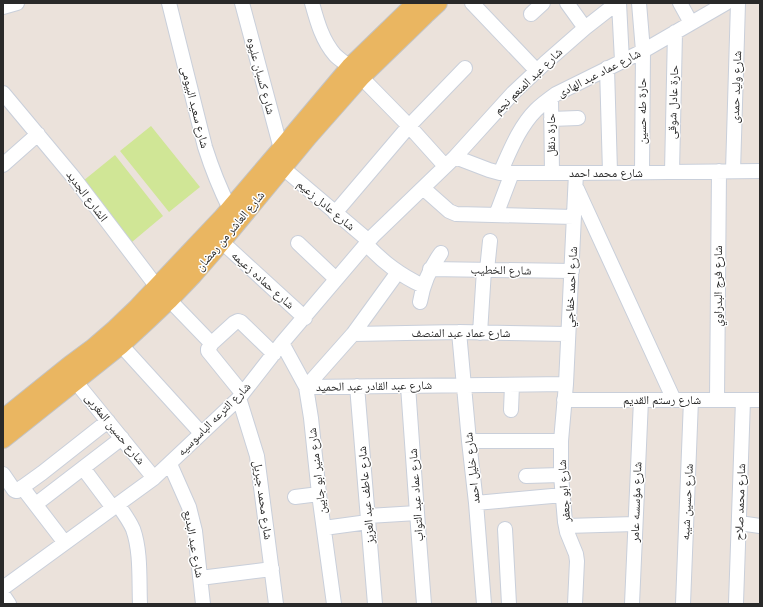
<svg xmlns="http://www.w3.org/2000/svg" width="763" height="607" font-family="Figtree,'Noto Naskh Arabic',sans-serif">
<style>
.pitch{fill:#d0e696}
.lines{fill:none;stroke-linecap:round;stroke-linejoin:round}
.minor-casing{stroke:#c9cfda;stroke-width:16}
.major-casing{stroke:#c3c3c3;stroke-width:20}
.minor{stroke:#fff;stroke-width:14}
.major{stroke:#eab661;stroke-width:18}
.labels{text-anchor:middle;dominant-baseline:central;stroke-width:3;stroke-linejoin:round;paint-order:stroke}
.street-label{font-size:12px;fill:#292929;stroke:#fff}
</style>
<rect width="100%" height="100%" fill="#ebe2db"/>
<!-- pitch -->
<path class="pitch" d="M151 126 200 187 169 212 120 151Z
M115 155 163 216 132 242 83 181Z"/>
<g class="lines">
<!-- minor casing -->
<g class="minor-casing">
<path id="minor" d="M169 3 205 147C212 169 220 189 230 209
M242 3 281 149
M312 3C317 21 322 40 335 55 339 59 345 63 350 67
M472 3 536 70
M567 3 585 28
M619 3 622 61
M639 3 643 51 642 172
M680 3 691 23
M3 7 17 3
M531 14 543 3
M607 68 610 172
M361 77 409 126 445 166
M3 93 74 178 157 287 211 343V345L208 349V351L242 393
M551 98 552 173
M551 119 578 118
M455 157 489 170 500 173H576L760 171
M3 165 38 134
M283 168 369 241
M733 171 738 3
M672 172 675 32
M500 173C510 151 519 127 536 110 542 104 549 99 556 94L643 51 726 3
M423 188 449 211 456 214 574 217
M577 189 674 400
M335 213 409 126 465 68
M496 215 512 173
M222 242 305 318
M298 243 336 279
M366 244C384 263 400 275 423 286
M430 269 572 271
M487 270 490 241
M398 272 353 334 306 387 566 384
M420 302C423 283 430 268 441 253
M459 332 469 441 476 503 484 604
M480 333 484 270
M353 334 459 332 568 334
M282 343 306 387 311 418 319 494 334 604
M211 344 234 323 238 321 241 322 274 354
M121 345 201 433
M75 381 154 478
M357 386 375 604
M408 386 417 513 424 604
M239 398 257 456 276 604
M564 400H760
M717 400 719 171
M511 410 512 385
M469 441H561
M170 464 189 507 195 531 203 604
M83 468 113 508
M3 474 14 490 16 491H17L42 473 108 421
M526 476 561 475
M22 487 65 543
M295 497 319 494
M476 503 563 495
M36 504 122 438
M118 505C123 512 129 520 133 529 141 551 139 580 140 604
M368 516 417 513
M739 523 760 526
M566 526 635 524
M324 528 368 522
M505 529 509 604
M200 578 272 569
M3 588 154 478 239 398 282 343 373 236 455 157 513 93 545 63 585 28 617 3
M3 595 9 604
M736 603 743 400
M575 604 577 561 576 554 567 532 565 522 561 475V441L566 384 576 173
M632 604 641 400
M683 604 691 400"/>
</g>
<!-- major casing -->
<g class="major-casing">
<path id="major" d="M3 419 70 365 93 348 115 329 136 309 223 217 281 149 350 67 416 3
M3 439 121 345 148 320 169 300 193 275 213 252 308 137 361 77 425 15 438 3"/>
</g>
<!-- minor -->
<use href="#minor" class="minor"/>
<!-- major -->
<use href="#major" class="major"/>
</g>
<g class="labels">
<!-- street labels -->
<g class="street-label">
<text transform="translate(599 73) rotate(-27)">شارع عماد عبد الهادى</text>
<text transform="translate(261 76) rotate(75)">شارع كسبان عليوه</text>
<text transform="translate(528 81) rotate(-44)">شارع عبد المنعم نجم</text>
<text transform="translate(736 87) rotate(-88)">شارع وليد حمدى</text>
<text transform="translate(673 102) rotate(-88)">حارة عادل شوقى</text>
<text transform="translate(195 107) rotate(76)">شارع سعيد البيومى</text>
<text transform="translate(642 111) rotate(-90)">حارة طه حسين</text>
<text transform="translate(551 135) rotate(-90)">حارة دنقل</text>
<text x="606" y="173">شارع محمد احمد</text>
<text transform="translate(87 196) rotate(53)">الشارع الجديد</text>
<text transform="translate(326 205) rotate(40)">شارع عادل زعيم</text>
<text transform="translate(230 231) rotate(-50)">شارع العاشر من رمضان</text>
<text transform="translate(501 270) rotate(1)">شارع الخطيب</text>
<text transform="translate(263 280) rotate(42)">شارع حماده زعيمه</text>
<text transform="translate(718 286) rotate(-90)">شارع فرج البدراوي</text>
<text transform="translate(571 287) rotate(-87)">شارع احمد خفاجي</text>
<text x="461" y="333">شارع عماد عبد المنصف</text>
<text transform="translate(374 386) rotate(-1)">شارع عبد القادر عبد الحميد</text>
<text x="662" y="400">شارع رستم القديم</text>
<text transform="translate(214 419) rotate(-45)">شارع الترعه الباسوسيه</text>
<text transform="translate(115 429) rotate(51)">شارع حسين المغربى</text>
<text transform="translate(472 468) rotate(-96)">شارع خليل احمد</text>
<text transform="translate(317 471) rotate(-97)">شارع منير ابو جابين</text>
<text transform="translate(564 491) rotate(-94)">شارع ابو جعفر</text>
<text transform="translate(366 495) rotate(-95)">شارع عاطف عبد العزيز</text>
<text transform="translate(416 495) rotate(-94)">شارع عماد عبد التواب</text>
<text transform="translate(263 500) rotate(82)">شارع محمد جبريل</text>
<text transform="translate(636 502) rotate(-88)">شارع مؤسسه عامر</text>
<text transform="translate(687 502) rotate(-87)">شارع حسين شيبه</text>
<text transform="translate(740 502) rotate(-88)">شارع محمد صلاح</text>
<text transform="translate(194 544) rotate(80)">شارع عبد البديع</text>
</g>
</g>
<!-- border -->
<rect width="763" height="607" fill="none" stroke="#292929" stroke-width="8"/>
</svg>
